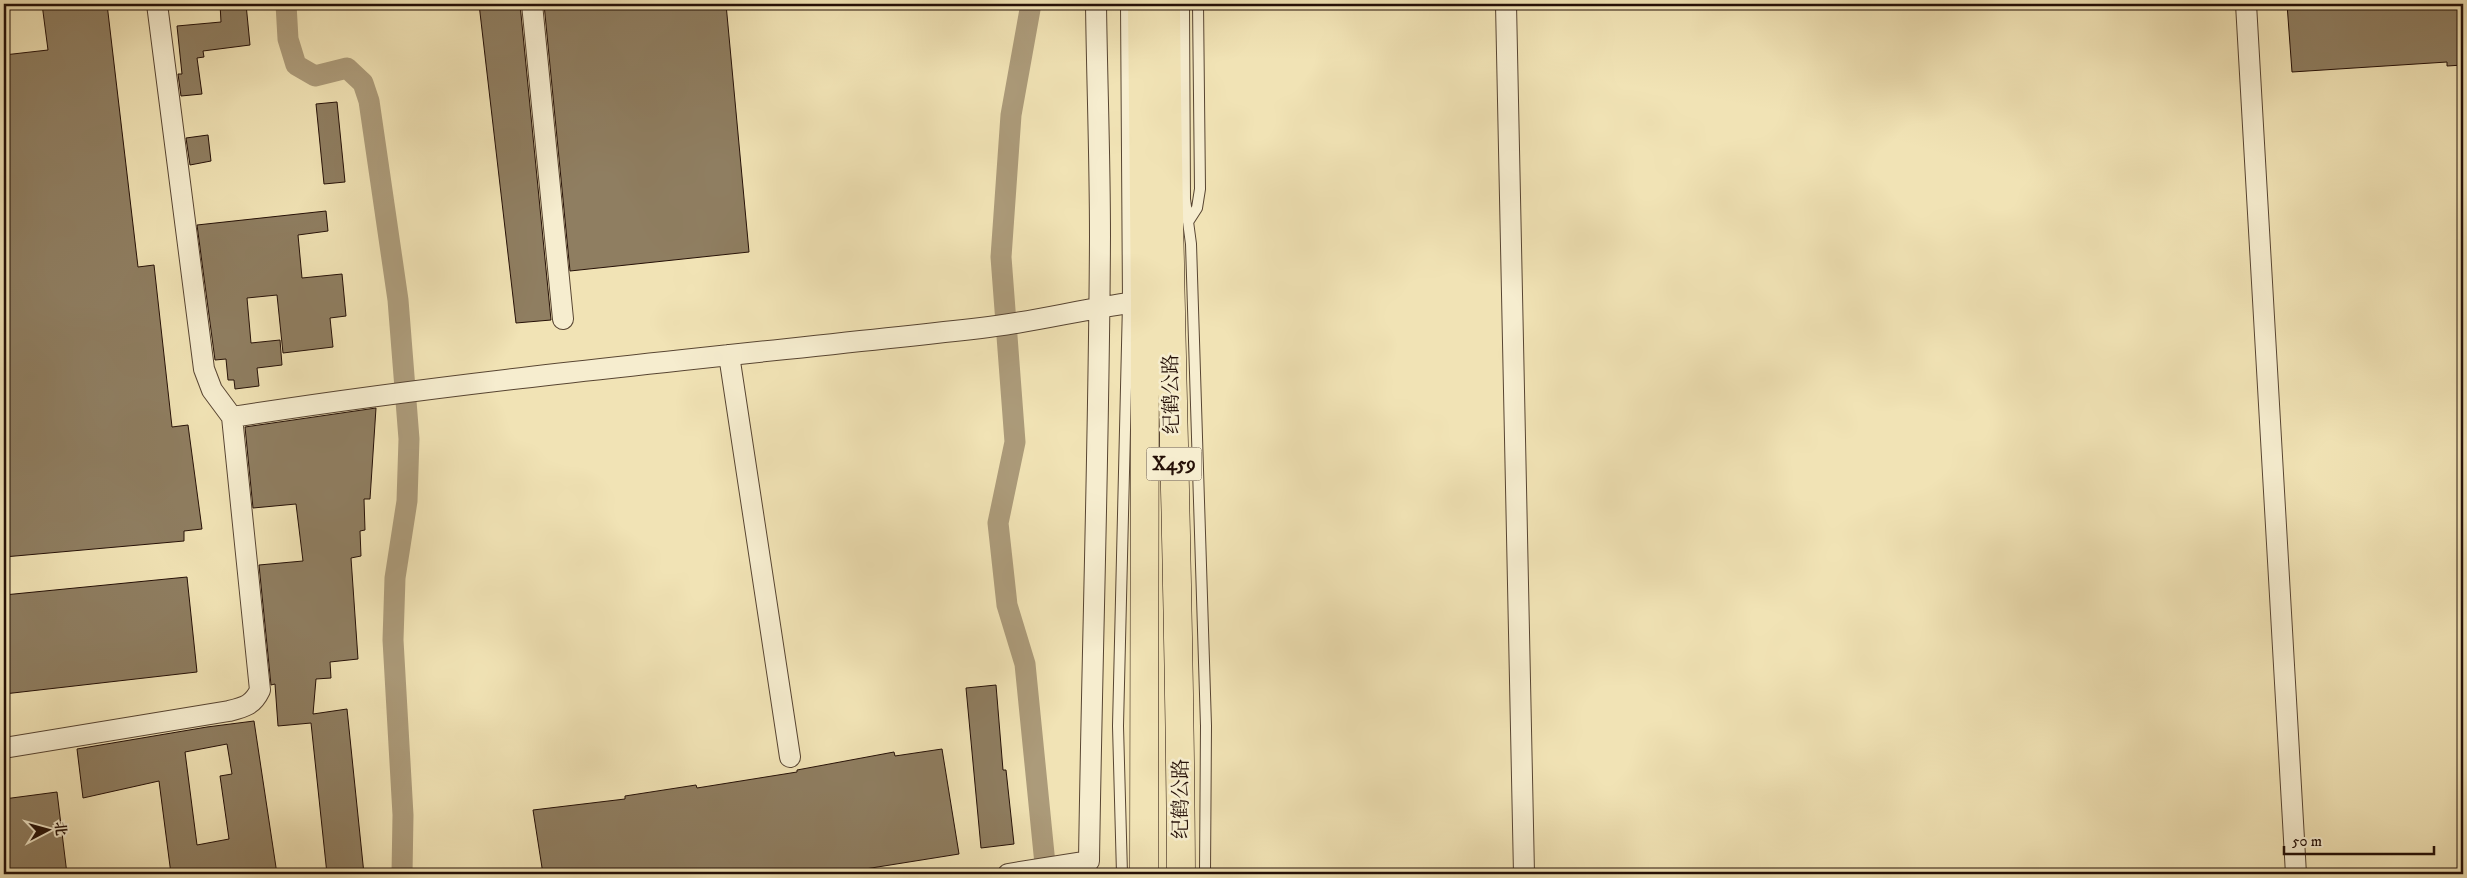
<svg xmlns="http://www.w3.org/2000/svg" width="2467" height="878" font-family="'IM FELL DW Pica','Noto Serif SC',serif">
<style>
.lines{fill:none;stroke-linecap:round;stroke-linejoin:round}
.canal{stroke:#ac9b7a;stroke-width:21}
.building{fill:#8f7e61;stroke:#251007;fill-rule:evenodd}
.service-casing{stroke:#584532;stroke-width:12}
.minor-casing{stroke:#584532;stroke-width:22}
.primary-casing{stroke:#251007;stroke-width:29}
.service{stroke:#f6edcf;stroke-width:10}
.minor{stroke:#f6edcf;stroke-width:20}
.primary{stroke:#f1e3b5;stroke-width:28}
.labels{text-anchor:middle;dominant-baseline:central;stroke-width:5;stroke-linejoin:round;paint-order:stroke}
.shield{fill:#f6edcf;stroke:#645243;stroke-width:1}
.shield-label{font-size:19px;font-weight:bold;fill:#251007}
.street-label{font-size:20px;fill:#251007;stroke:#f6edcf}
</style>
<rect width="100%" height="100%" fill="#f1e3b5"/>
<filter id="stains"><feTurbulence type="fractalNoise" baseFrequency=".004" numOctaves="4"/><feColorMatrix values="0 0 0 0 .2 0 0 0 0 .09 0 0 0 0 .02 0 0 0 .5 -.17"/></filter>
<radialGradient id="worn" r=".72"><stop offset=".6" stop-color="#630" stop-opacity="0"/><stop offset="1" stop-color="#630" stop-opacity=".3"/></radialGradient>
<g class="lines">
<!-- canal -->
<path class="canal" d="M286 4 288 39 296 65 315 76 347 68 363 83 369 101 398 300 409 439 407 501 395 578 393 640 403 815 402 874
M1031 4 1011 115 1001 257 1015 442 998 523 1007 605 1025 664 1046 874"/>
</g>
<!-- building -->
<path class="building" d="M42 4H107L138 267 154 265 172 427 188 425 202 529 184 531V541L4 557V55L48 50Z
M220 4H246L250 45 203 51 204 57 197 58 202 94 181 96 178 74H182L177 26 221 22Z
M479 4H520L551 320 516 323Z
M544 4H726L749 252 570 271Z
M2287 4H2463V65L2447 66V62L2292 72Z
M337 102 345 182 324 184 316 104Z
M208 135 211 161 190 165 186 138Z
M326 211 328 231 298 235 302 278 342 274 346 316 330 318 333 347 283 353 277 295 247 298 251 343 280 340 282 365 257 368 259 386 235 389 234 380H228L226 359 215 360 197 225Z
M376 408 370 499H364L365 530 360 531 361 556 351 558 358 659 330 662 331 678 316 679 313 714 347 709 364 874H327L311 723 278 726 275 684 271 685 259 565 303 561 296 504 253 508 245 427Z
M187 577 197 672 4 694V595Z
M996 685 1003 770H1006L1014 844 981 848 966 688Z
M254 721 277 874H171L159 781 83 798 77 749 207 727ZM227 744 232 774 220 776 229 839 197 845 185 752Z
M942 749 959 854 865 869 847 874H543L533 810 625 799V796L696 785 697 788 797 772V770L894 752 895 756Z
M57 792 67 874H6L4 852V799Z"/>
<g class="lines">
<!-- service casing -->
<g class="service-casing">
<path id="service" d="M1184 4 1185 199 1191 244 1206 726 1205 874
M1188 222 1197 208 1200 189 1198 4
M1122 874 1118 726 1128 303 1126 4"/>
</g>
<!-- minor casing -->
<g class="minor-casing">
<path id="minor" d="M532 4 563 319
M1506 4 1524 874
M2246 4 2296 874
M729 355 790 757
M232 417C480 378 731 356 981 328 1036 322 1090 307 1145 301
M4 748 229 711C245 707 253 705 260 690L232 417 212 390 204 369 157 4
M1008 874 1089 861C1092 653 1099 445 1100 236 1100 159 1097 81 1096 4"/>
</g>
<!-- primary casing -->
<g class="primary-casing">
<path id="primary" d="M1142 4 1145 301 1144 874
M1166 4C1168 294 1180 584 1181 874"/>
</g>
<!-- service -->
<use href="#service" class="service"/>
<!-- minor -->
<use href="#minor" class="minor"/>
<!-- primary -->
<use href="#primary" class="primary"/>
</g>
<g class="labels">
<!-- shield labels -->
<rect class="shield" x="1146.5" y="447.5" width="55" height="33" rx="4"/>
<g class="shield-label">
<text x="1174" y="464">X459</text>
</g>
<!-- street labels -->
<g class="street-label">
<text transform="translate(1172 394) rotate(-91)">纪鹤公路</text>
<text transform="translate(1181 799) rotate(-90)">纪鹤公路</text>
</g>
</g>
<!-- margin -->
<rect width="2467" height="878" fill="none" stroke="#f1e3b5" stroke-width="20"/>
<rect x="5" y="5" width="2457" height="868" fill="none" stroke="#251007" stroke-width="2.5"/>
<rect x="10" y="10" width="2447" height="858" fill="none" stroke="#251007"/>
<!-- north arrow -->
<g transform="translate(48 830) rotate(84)" stroke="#f6edcf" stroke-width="4" paint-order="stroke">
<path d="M0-4L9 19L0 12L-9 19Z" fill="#251007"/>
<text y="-8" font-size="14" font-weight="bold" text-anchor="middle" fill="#251007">北</text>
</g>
<!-- scale -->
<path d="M2284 846v8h150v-8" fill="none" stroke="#251007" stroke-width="2.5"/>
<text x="2292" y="846" font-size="15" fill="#251007" stroke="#f6edcf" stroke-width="4" paint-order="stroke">50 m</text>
<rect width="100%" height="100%" filter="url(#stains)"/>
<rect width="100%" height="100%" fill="url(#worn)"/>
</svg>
